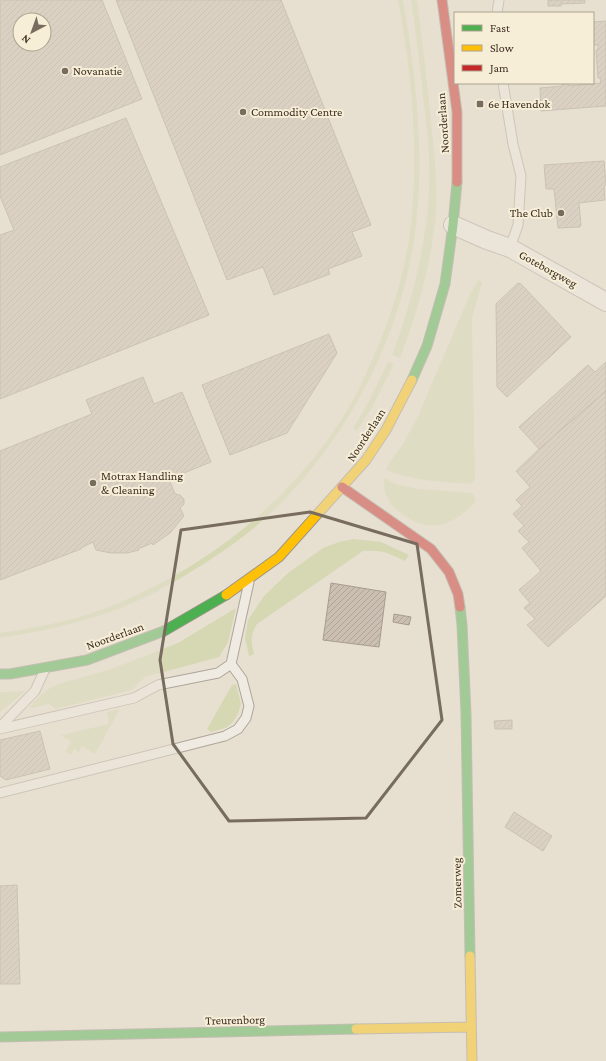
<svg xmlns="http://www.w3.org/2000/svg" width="606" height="1061" font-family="'Crimson Pro',serif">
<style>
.green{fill:#d6d7b3}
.building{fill:url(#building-hatch);stroke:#a89c90;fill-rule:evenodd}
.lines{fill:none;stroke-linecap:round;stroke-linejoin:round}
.lane-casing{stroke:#ada599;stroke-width:11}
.street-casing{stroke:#ada599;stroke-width:20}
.fast-casing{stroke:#9c958a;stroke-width:11}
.slow-casing{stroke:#9c958a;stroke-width:11}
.jam-casing{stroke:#9c958a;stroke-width:11}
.lane{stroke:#efebe3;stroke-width:9}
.street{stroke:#efebe3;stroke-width:18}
.fast{stroke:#4caf50;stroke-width:9}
.slow{stroke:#ffc107;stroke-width:9}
.jam{stroke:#c62828;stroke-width:9}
.marked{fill:none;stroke:#786c5e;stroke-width:3;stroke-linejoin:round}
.poi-dot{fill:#786c5e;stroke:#f7eed8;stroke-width:1.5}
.labels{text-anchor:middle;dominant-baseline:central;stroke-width:4;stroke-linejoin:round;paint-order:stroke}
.poi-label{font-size:12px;fill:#3d2e20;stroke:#f7eed8;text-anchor:start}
.street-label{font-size:12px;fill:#3d2e20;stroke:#f7eed8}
</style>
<defs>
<pattern id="building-hatch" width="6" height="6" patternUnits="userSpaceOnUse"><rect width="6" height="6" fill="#cbbfb2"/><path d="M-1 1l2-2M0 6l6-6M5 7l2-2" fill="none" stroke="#afa499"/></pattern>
</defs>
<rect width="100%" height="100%" fill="#e7e0d1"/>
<!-- green -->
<path class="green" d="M398 0H403C415 70 424 143 417 215 407 332 344 452 254 528 223 553 188 575 152 594 105 618 52 630 0 638V633C31 628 62 623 92 613 203 574 302 496 358 391 363 381 367 370 372 360 393 313 408 263 412 212 418 142 411 69 398 0Z
M411 0H417C423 44 428 88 432 132 435 159 438 187 436 214 431 264 418 312 400 358L392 355C412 301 426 247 429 190 431 153 425 115 421 78 418 52 415 26 411 0Z
M478 280 482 282 472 318 475 479 472 484C443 482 413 481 386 470L388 464 403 444 418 416 470 294Z
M388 362 394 364 373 406 357 431 353 428 368 403Z
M384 478 399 485 419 489 471 493 474 495 476 501C452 528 427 535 398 511 387 502 383 492 384 478Z
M354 539 381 542 409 555 405 561C389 553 382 550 363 551L257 624C250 636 251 641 254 654L249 656 245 638 248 620 264 596 288 573 323 548 339 542Z
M236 608 228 642 219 657 145 677 132 690 56 709 49 704 33 708 30 707C37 697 47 689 58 684L111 669 178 643Z
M236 684 241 704 238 714 232 723 225 728 211 732 207 729 232 685Z
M26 691 0 712V692Z
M120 709 95 754 82 746 79 752 74 749 71 755 65 752 71 742 61 735 109 724 107 712Z"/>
<!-- building -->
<path class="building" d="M0 0H102L142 99 0 155ZM20 20H44V44H20Z
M116 0H281L371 225 352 232 362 256 328 269 330 274 274 295 263 267 227 280Z
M548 0H585V3L561 4V6H548Z
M606 21V106L541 111 540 88 563 86V84L569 83V86L601 83 600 78H598L596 50H598V45H593V22Z
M126 118 209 315 0 399V235L14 230 0 196V167Z
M604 161 606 185 604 186 605 200 579 203 581 225 580 227 558 228 554 189H546L544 165Z
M518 283 521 284 571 337 507 397 497 387 496 304Z
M329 334 337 353 287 433 230 455 202 385Z
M606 362V382L605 383 606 385V391L539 449 519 427 588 365 595 372Z
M143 377 154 404 182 392 211 462 169 479 175 494 180 495 184 499V504L180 508 184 516 170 533 160 540 153 545 152 543 138 549 139 550 127 553H111L96 550 93 542 81 548V549L0 580V451L92 414 86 400Z
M606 391V596L548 647 527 625 535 619 524 608 530 603 519 590 541 571 522 548 529 542 518 531 524 526 513 514 522 506 516 500 530 487 516 471 539 449Z
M331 583 386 592 379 647 323 640Z
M394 614 411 617 409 625 393 622Z
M512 720V729H495L494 721Z
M40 731 50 769 6 780 0 776V740Z
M514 812 552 836 543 851 505 827Z
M17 885 20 984H0V886Z"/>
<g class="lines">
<!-- lane casing -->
<g class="lane-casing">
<path id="lane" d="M497 13 499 0
M503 83 513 144 521 176 518 225 510 248
M0 727 35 691 45 669
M0 729 134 698 158 685 218 673 231 664
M0 793 225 736 238 729 246 718 249 706 242 679 231 664 249 582"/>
</g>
<!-- street casing -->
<g class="street-casing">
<path id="street" d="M453 225 487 240 510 248 606 302"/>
</g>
<!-- fast casing -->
<g class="fast-casing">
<path id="fast" d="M412 380 427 346 445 284 453 225 457 182
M460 607 462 625 466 714 470 956
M0 674H10L87 660 164 631 226 595
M0 1037 356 1029"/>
</g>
<!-- slow casing -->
<g class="slow-casing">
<path id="slow" d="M226 595 279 557 366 460 386 430 412 380
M470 956 472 1061
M356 1029 471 1027"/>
</g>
<!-- jam casing -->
<g class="jam-casing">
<path id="jam" d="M442 0 457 112V182
M342 487 431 549 449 572 458 594 460 607"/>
</g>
<!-- lane -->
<use href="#lane" class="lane"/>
<!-- street -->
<use href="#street" class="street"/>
<!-- fast -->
<use href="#fast" class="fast"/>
<!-- slow -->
<use href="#slow" class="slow"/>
<!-- jam -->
<use href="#jam" class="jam"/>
</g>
<!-- marked area -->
<path d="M0 0H606V1061H0ZM310 512 417 544 442 720 366 818 229 821 173 744 160 660 181 530Z" fill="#e7e0d1" fill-opacity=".55" fill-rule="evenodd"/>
<path class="marked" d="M310 512 417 544 442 720 366 818 229 821 173 744 160 660 181 530Z"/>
<!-- markers -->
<g class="poi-dot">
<circle cx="65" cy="71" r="4"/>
<rect x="476" y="100" width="8" height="8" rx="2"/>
<circle cx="243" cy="112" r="4"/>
<circle cx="561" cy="213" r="4"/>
<circle cx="93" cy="483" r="4"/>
</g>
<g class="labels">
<!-- poi labels -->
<g class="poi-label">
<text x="73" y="71">Novanatie</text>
<text x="488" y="104">6e Havendok</text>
<text x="251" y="112">Commodity Centre</text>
<text x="553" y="213" text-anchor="end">The Club</text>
<text x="101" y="476">Motrax Handling<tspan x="101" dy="14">&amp; Cleaning</tspan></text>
</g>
<!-- street labels -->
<g class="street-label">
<text transform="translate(443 123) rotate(-94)">Noorderlaan</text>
<text transform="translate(548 269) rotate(29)">Goteborgweg</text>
<text transform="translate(366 435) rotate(-57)">Noorderlaan</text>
<text transform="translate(115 636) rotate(-20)">Noorderlaan</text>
<text transform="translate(457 883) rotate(-91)">Zomerweg</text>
<text transform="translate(235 1020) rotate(-1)">Treurenborg</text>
</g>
</g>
<!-- legend -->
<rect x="454" y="12" width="140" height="72" fill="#f7eed8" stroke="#ada18e"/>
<rect x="462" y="25" width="20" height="6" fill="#4caf50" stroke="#ada18e"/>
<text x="490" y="32" font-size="12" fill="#3d2e20">Fast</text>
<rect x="462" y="45" width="20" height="6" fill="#ffc107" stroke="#ada18e"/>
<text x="490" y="52" font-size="12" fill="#3d2e20">Slow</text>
<rect x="462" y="65" width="20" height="6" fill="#c62828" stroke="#ada18e"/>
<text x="490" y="72" font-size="12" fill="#3d2e20">Jam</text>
<!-- north arrow -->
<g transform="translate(32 32) rotate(221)"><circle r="19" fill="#f7eed8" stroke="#ada18e"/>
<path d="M0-3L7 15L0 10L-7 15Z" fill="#786c5e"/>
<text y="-6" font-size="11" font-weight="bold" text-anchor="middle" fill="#3d2e20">N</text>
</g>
</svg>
